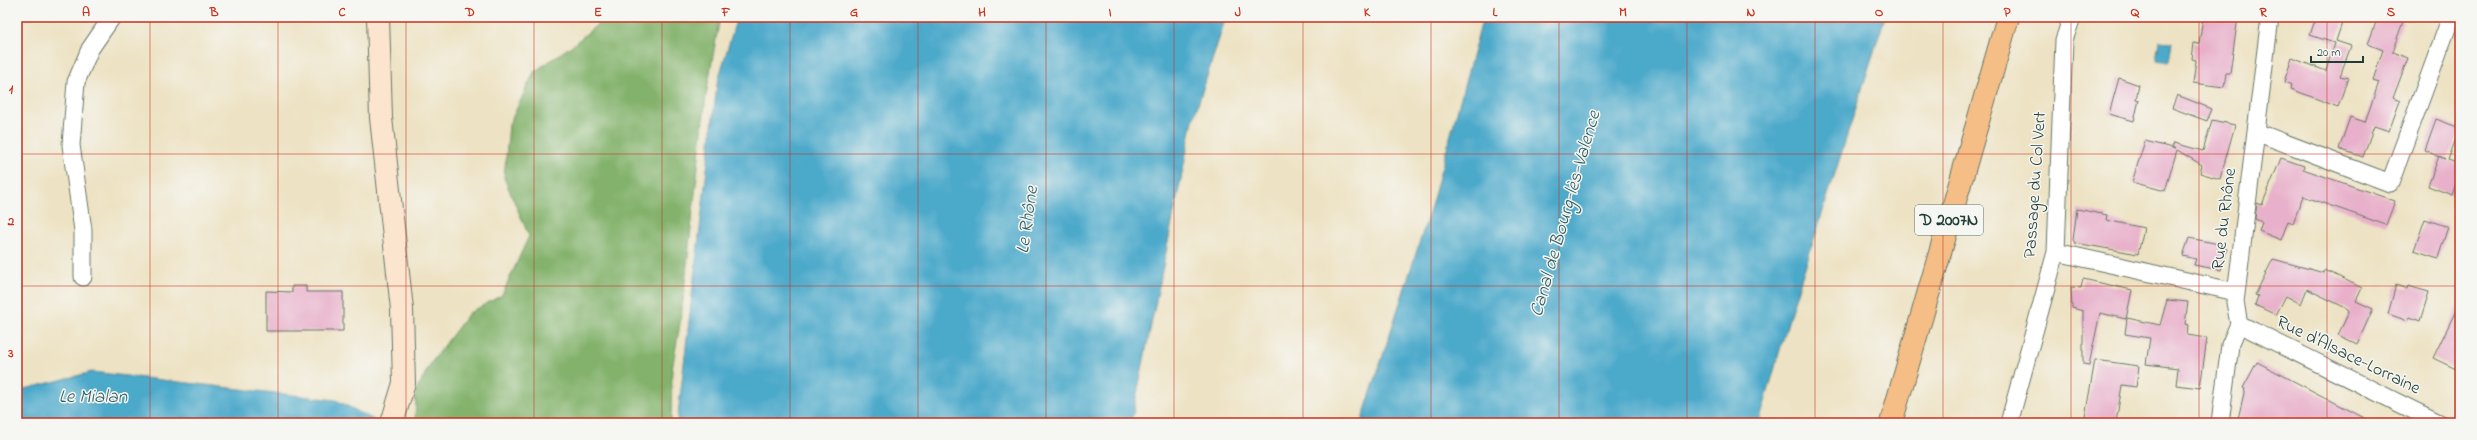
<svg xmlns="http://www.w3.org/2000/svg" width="2477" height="440" font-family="'Indie Flower',sans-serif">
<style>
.forest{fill:#83b26c;stroke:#517850}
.water{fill:#4ca9ca;stroke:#36737f}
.building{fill:#e8b0ca}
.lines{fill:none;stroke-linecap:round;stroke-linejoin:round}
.street-casing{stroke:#677766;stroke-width:19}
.secondary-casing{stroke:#677766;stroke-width:24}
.primary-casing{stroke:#677766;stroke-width:24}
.street{stroke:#fff;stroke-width:17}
.secondary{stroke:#fbe5cf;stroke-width:22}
.primary{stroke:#f6be87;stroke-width:22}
.grid{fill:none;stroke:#c8321e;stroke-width:1;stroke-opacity:0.55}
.labels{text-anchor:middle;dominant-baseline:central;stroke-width:3;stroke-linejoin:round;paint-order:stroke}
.shield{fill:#f6f6f2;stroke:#60746d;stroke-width:1}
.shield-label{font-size:17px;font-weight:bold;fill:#1f3d34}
.street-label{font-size:18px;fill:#1f3d34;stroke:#f6f6f2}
.water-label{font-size:19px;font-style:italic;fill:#2c5d61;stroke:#f6f6f2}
.neatline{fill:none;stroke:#c8321e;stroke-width:1.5}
.grid-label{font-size:13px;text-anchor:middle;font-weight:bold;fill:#c8321e}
</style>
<rect width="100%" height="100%" fill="#f6f6f2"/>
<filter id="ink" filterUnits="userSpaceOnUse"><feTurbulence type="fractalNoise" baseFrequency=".025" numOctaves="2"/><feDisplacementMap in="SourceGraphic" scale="8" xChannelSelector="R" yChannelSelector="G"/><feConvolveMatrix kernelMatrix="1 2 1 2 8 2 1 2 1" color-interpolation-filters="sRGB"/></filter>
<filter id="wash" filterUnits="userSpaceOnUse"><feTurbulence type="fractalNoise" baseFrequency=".012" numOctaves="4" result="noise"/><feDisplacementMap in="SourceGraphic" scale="16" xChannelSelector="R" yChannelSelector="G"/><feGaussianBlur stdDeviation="0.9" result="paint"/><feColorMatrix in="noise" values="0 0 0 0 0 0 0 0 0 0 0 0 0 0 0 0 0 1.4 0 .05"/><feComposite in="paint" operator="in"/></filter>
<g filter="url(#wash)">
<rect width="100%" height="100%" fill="#ede2c3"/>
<!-- forest -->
<path class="forest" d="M606 17H720L706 95 681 318 672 370 671 423H415L416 391 431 363 469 313 502 295 529 236 504 178 509 125 534 72 574 44Z"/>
<!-- water -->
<path class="water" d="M737 17H1226L1193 120 1131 423H677L717 84Z
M1483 17H1885L1792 308 1759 423H1361L1430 210Z
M2159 41 2172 42 2169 62 2156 60Z
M92 372 336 400 380 423H117L72 420 58 423H17V391Z"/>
<g id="blocks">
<!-- building -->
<path class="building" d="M2203 17H2238L2230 73H2226L2224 87 2193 83 2196 60 2192 59 2194 43 2199 44Z
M2316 17H2344L2336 41 2351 46 2340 76 2348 78 2338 107 2291 89 2292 85 2284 82 2292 58 2326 71 2334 43 2310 35Z
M2378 17H2389L2403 22 2392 52 2408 58 2393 98 2400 101 2389 131 2374 126 2363 157 2339 149 2350 117 2365 122 2379 82 2373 80 2383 50 2368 44Z
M2119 78 2139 85 2136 99 2139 100 2134 121 2109 114Z
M2177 95 2212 109 2207 121 2172 108Z
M2436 119 2460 128 2448 160 2460 164V172L2452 195 2428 186 2439 156 2445 159 2425 150Z
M2212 120 2235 125 2220 179 2200 173 2202 165 2177 150 2165 191 2132 182 2145 141 2176 149 2172 147 2174 143 2203 151Z
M2281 158 2304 166 2303 169 2395 201 2386 225 2303 196 2293 223 2288 221 2281 240 2259 231 2262 222 2255 219 2257 203 2262 205Z
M2077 209 2107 215 2106 220 2144 228 2138 254 2075 243 2073 240Z
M2425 219 2448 227 2438 258 2414 250Z
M2189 238 2219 244 2218 246 2227 249 2221 270 2194 265 2196 259 2183 256Z
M2273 259 2324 273 2325 270 2362 288 2356 301 2373 309 2357 344 2338 335 2349 312 2348 309 2307 289 2301 304 2286 296 2276 315 2255 305 2258 296 2255 295Z
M2083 279 2132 290 2126 319 2100 313 2089 365 2083 364V311L2072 308 2071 287 2081 288Z
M2396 285 2407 289 2408 286 2429 292 2420 321 2410 317 2408 321 2388 314Z
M292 286H306V292H343V331H266V291L292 292Z
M2167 300 2188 302 2185 324 2188 325 2187 335 2207 338 2200 388 2176 385 2178 368 2146 364 2150 338 2125 334 2127 318 2160 325Z
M2460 302V361L2456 369 2433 358Z
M2095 360 2139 366 2136 387 2122 385 2116 423H2084Z
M2257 362 2374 423H2237L2245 389 2243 388Z"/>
</g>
</g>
<g filter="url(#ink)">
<use href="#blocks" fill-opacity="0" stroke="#677766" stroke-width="1"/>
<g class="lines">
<!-- street casing -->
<g class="street-casing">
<path id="street" d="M2256 132 2390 183 2451 17
M2056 252 2236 292
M83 277V230L71 145 76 82 90 49 112 17
M2239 324 2439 423
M2009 423 2056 252 2064 40 2072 17
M2220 423 2230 345 2239 324 2235 302 2270 17"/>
</g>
<!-- secondary casing -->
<g class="secondary-casing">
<path id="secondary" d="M378 17 381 118 402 309 404 383 392 423"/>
</g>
<!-- primary casing -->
<g class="primary-casing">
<path id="primary" d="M1891 423 2008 17"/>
</g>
<!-- street -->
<use href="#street" class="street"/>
<!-- secondary -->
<use href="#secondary" class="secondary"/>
<!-- primary -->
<use href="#primary" class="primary"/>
</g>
</g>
<!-- grid -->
<path class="grid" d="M150 17V423M278 17V423M406 17V423M534 17V423M662 17V423M790 17V423M918 17V423M1046 17V423M1174 17V423M1303 17V423M1431 17V423M1559 17V423M1687 17V423M1815 17V423M1943 17V423M2071 17V423M2199 17V423M2327 17V423M17 154H2460M17 286H2460"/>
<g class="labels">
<!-- shield labels -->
<rect class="shield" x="1915" y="205" width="68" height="30" rx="3"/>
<g class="shield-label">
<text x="1949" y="220">D 2007N</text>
</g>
<!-- street labels -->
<g class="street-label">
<text transform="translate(2036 185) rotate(-86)">Passage du Col Vert</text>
<text transform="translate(2225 219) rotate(-83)">Rue du Rhône</text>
<text transform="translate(2348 356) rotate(26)">Rue d'Alsace-Lorraine</text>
</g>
<!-- water labels -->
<g class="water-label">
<text transform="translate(1566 214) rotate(-74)">Canal de Bourg-lès-Valence</text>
<text transform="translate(1028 220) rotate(-82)">Le Rhône</text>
<text x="93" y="397">Le Mialan</text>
</g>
</g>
<!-- margin -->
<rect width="2477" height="440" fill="none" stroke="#f6f6f2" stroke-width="44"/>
<!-- scale -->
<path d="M2311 56v6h52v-6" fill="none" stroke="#1f3d34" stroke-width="2"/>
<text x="2317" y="56" font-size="12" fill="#1f3d34" stroke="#f6f6f2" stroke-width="3" paint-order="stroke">20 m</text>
<rect x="22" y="22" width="2433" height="396" class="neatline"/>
<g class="grid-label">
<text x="86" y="16">A</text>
<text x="214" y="16">B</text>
<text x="342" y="16">C</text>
<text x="470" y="16">D</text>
<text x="598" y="16">E</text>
<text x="726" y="16">F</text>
<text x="854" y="16">G</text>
<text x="982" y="16">H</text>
<text x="1110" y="16">I</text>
<text x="1238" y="16">J</text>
<text x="1367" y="16">K</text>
<text x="1495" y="16">L</text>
<text x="1623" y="16">M</text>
<text x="1751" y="16">N</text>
<text x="1879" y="16">O</text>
<text x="2007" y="16">P</text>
<text x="2135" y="16">Q</text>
<text x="2263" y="16">R</text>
<text x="2391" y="16">S</text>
<text x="11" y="93">1</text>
<text x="11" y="225">2</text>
<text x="11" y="357">3</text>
</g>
</svg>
